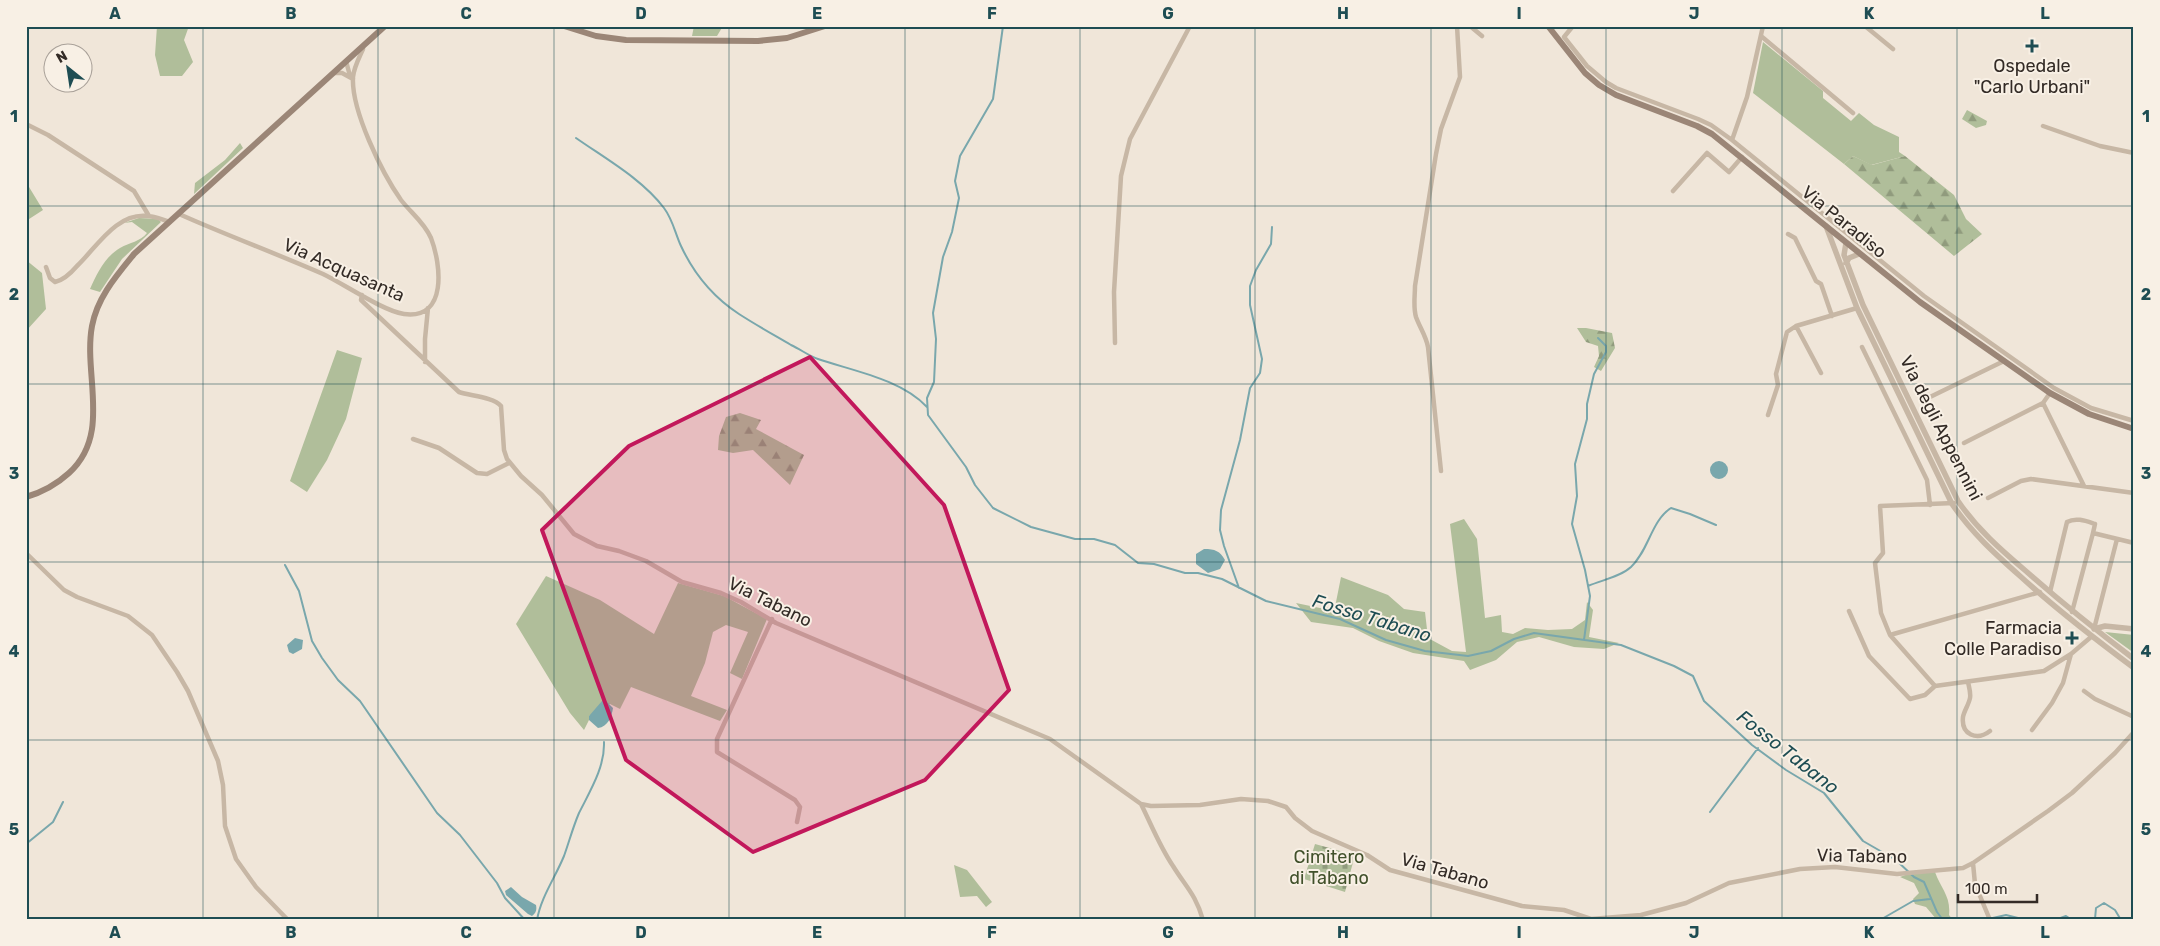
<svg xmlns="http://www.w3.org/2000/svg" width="2160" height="946" font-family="Rubik,sans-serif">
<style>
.grass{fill:#b0be9a}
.forest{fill:url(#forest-firs)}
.cemetery{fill:url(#cemetery-stones)}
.water{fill:#79a7ac}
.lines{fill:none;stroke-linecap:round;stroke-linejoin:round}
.stream{stroke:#79a7ac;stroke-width:2}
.minor{stroke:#c7b7a5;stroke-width:4.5}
.tertiary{stroke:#c7b7a5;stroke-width:5.5}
.secondary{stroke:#9b8677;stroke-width:6}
.marked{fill:#c2185b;fill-opacity:0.2;stroke:#c2185b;stroke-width:4;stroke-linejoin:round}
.grid{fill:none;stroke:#1e4d53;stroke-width:1;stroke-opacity:0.55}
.poi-dot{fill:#1e4d53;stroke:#f8f0e5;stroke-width:2}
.labels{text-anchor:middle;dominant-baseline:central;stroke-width:4;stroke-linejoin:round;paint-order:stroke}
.poi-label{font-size:18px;fill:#332b26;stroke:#f8f0e5}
.street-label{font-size:18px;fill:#332b26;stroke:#f8f0e5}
.park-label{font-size:18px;fill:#41512b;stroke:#f8f0e5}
.water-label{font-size:19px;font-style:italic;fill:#1e4d53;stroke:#f8f0e5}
.neatline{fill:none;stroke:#1e4d53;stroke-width:2}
.grid-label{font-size:16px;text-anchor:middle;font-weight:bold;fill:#1e4d53}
</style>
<defs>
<pattern id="forest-firs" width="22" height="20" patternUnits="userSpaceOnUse" patternTransform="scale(1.25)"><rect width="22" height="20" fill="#b0be9a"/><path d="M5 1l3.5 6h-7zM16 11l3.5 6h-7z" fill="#909b7d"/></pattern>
<pattern id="cemetery-stones" width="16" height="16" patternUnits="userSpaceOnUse" patternTransform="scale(1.25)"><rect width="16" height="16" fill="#b0be9a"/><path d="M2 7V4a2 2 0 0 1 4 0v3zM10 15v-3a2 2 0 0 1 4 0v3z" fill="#909b7d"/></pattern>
</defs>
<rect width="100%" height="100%" fill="#f0e6d9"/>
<!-- grass -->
<path class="grass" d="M157 26H189L184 40 193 62 182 76H160L155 55Z
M694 26H723L717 36H692Z
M1763 42 1823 91V98L1851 121 1859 113 1874 125 1899 137V152L1905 156 1871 165 1853 156 1844 164 1753 93Z
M240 143 243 148 194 194 195 183 225 160Z
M26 182 43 210 26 221Z
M139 218 158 219 161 222 122 259 100 292 90 289C97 273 105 257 120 248 130 242 140 242 147 233L132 222 124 223Z
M26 260 42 273 46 309 26 331Z
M337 350 362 358 346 419 327 460 307 492 290 481Z
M1464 519 1477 539 1485 618 1501 615 1502 632 1513 634 1525 628 1548 630 1572 629 1585 620 1587 602 1593 610 1589 637 1619 643 1604 649 1574 647 1539 637 1517 642 1496 660 1470 670 1464 661 1413 653 1379 641 1353 628 1311 622 1296 603 1320 608 1335 607 1341 577 1388 595 1404 609 1425 612 1428 638 1452 651 1466 652 1450 524Z
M546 576 600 600 654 634 678 583 724 596 767 619 742 679 730 673 748 632 726 625 713 632 705 663 691 696 727 710 720 721 631 687 620 709 610 704 589 716V720L584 730 570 713 516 624Z
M2105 632 2134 635V653Z
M954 865 967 870 992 902 986 907 977 896 960 897Z
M1935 872C1941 889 1951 896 1949 915L1953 920H1937L1926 907 1915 904 1913 899 1919 893 1914 883 1900 877 1908 874Z"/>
<!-- forest -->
<path class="forest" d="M1967 110 1987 121 1986 125 1976 128 1962 119Z
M1853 156 1872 165 1905 156 1954 195 1966 219 1982 234 1954 256 1844 164Z
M1577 328H1586L1612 333 1615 348 1601 371 1594 367 1599 356 1598 346 1586 342Z
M740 413 761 420 756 429 804 455 790 485 753 450 733 453 718 450 719 436 726 417Z"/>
<!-- cemetery -->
<path class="cemetery" d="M1315 844 1355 855 1345 892 1304 879Z"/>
<!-- water -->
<path class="water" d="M1710 470a9 9 0 1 1 18 0a9 9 0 1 1-18 0Z
M1204 549C1215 549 1220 551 1225 560L1220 569 1208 573 1196 564V554Z
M295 638 303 640 302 649 293 654 289 652 287 645Z
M602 701H606L613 708C612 716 608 727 598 728L589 720V716Z
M511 887 522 897 536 905C537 910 536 913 532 916L528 914 506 895 505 891Z"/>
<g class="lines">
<!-- stream -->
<path class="stream" d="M1003 26 993 99 960 156 955 181 959 198 952 232 943 257 933 313 936 339 934 382 927 398 928 415 966 467 975 485 993 508 1031 527 1075 539H1094L1115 545 1138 563 1154 564 1185 573H1198L1222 579 1266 601 1340 619 1386 640 1425 651 1468 656 1491 651 1514 639 1534 633 1621 645 1674 666 1693 676 1704 701 1752 745 1786 770 1824 793 1863 841 1896 860 1914 877 1924 882 1937 912 1943 920
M576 138C606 159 642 179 664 208 673 220 675 233 681 246 694 274 713 297 739 314 756 325 774 335 791 345 800 349 809 356 818 359 853 371 901 379 927 407
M285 565 299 591 312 641 322 658 338 680 360 701 437 813 460 835 497 883 505 898 525 920
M1588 586C1602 580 1620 577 1631 567 1649 550 1651 521 1671 508L1690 514 1716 525
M1239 588 1224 546 1220 530 1221 510 1240 440 1250 388 1260 373 1262 359 1250 305V286L1256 270 1271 244 1272 227
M1584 640 1590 596 1585 570 1572 524 1577 496 1575 464 1587 419V404L1594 374 1606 352V346L1598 338
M1710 812 1758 748
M26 844 53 822 63 802
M537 920C541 897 555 878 564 856 569 842 573 827 579 813 590 791 605 767 604 742
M1880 920 1913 901 1930 899
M1984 920 2006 915 2026 920
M2055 920 2066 916 2072 920
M2093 920 2095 919 2096 908 2104 903 2115 910 2121 920"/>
<!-- minor -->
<path class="minor" d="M1470 26 1482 36
M1573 26 1564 37 1587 66 1606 82 1616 88 1698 119 1711 125 1732 140 1924 296 2054 388 2091 408 2134 421
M1865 26 1893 49
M1761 36 1853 113
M346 61 350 76
M334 73H342L353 79
M26 124 48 135 134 191 149 216
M2043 126 2100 146 2134 153
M1732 140 1747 97 1763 26
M1673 191 1707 153 1729 172 1742 157
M179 214C226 235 275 253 323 274 344 284 383 311 404 314 448 320 441 264 431 238 424 222 411 213 401 200 382 173 351 110 353 77 354 67 359 58 363 49
M1788 234 1795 238 1816 281 1821 284 1832 316
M46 267 50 278 55 282C64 280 71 273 77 266 97 247 116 213 147 216 155 216 163 220 170 222
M362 295 361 300 459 392C471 396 493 397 501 406L504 450 507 459 521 476 542 495 574 534 597 546 619 551 646 561 682 582 721 593 741 602 776 623 1050 739 1141 804 1151 806 1200 805 1241 799 1268 801 1286 807 1295 818 1312 831 1367 855 1390 870 1522 906 1564 910 1591 919 1641 915 1686 903 1729 883 1800 869 1835 867 1897 874 1963 868 1973 863 2048 811 2072 793 2115 753 2134 732
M1796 326 1821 373
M1115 343 1114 292 1121 176 1130 139 1190 26
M1862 347 1927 480 1930 505
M425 362V339L428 308
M2050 393 2043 403 2084 486
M1930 397 2004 361
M1768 415 1778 385 1776 374 1787 332 1796 326 1857 308
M413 439 439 448 477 473 487 474 509 463
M1964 443 2043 403
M1441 471 1428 347C1426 336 1420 328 1416 317 1413 307 1415 296 1415 286L1436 154 1441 129 1460 77 1457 26
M1988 498 2021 481 2031 479 2134 493
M1954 503 1880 506 1883 553 1875 563 1881 613 1890 635 1935 686 2044 671 2071 654
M26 553 64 590 77 597 128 616 152 635 177 672 188 691 218 761 223 785 225 826 236 859 256 887 288 920
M2050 592 2067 522C2076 517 2086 521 2095 524L2093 533 2134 543
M1849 611 1869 656 1910 699 1925 695 1935 686
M2072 612 2093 533
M772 619 717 739V752L795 800 800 807 797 822
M2094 629 2117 539
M1890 635 2040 592
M1968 682C1969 687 1971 693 1970 698 1969 704 1964 711 1963 717 1961 735 1977 741 1990 731
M2084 691 2095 699 2134 717
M2032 730 2052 703 2063 683 2071 654 2091 637
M1141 804C1151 824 1160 847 1173 866 1186 887 1196 895 1203 920
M1973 863 1975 884 1990 920"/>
<!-- tertiary -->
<path class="tertiary" d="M1826 226 1857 308 1952 504C1972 533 1994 553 2020 576 2056 609 2095 639 2134 668
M1846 243 1844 255 1863 305 1958 501C1977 529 2001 550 2027 572 2062 603 2097 631 2134 659
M1846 263 1849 258 1859 254
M2094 629 2105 626 2134 629"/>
<!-- secondary -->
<path class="secondary" d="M564 26 596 36 626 40 758 41 787 38 825 26
M1548 26 1585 73 1599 85 1616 95 1697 126 1712 134 1920 302 2050 393 2089 414 2134 429
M26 497C43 492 57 484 69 473 112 434 83 375 92 326 97 298 116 276 134 254L385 26"/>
</g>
<!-- marked area -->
<path class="marked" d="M810 357 944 505 1009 690 925 780 753 852 626 760 542 530 629 446Z"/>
<!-- grid -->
<path class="grid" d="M203 26V920M378 26V920M554 26V920M729 26V920M905 26V920M1080 26V920M1255 26V920M1431 26V920M1606 26V920M1782 26V920M1957 26V920M26 206H2134M26 384H2134M26 562H2134M26 740H2134"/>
<!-- markers -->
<g class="poi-dot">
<path d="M2029.5 38.5h5v5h5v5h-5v5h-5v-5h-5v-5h5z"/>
<path d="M2069.5 630.5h5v5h5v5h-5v5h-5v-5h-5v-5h5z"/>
</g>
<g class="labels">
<!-- poi labels -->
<g class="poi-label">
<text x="2032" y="66">Ospedale<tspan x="2032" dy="21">"Carlo Urbani"</tspan></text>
<text x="2062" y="628" text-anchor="end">Farmacia<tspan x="2062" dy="21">Colle Paradiso</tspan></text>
</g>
<!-- street labels -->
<g class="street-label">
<text transform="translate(1844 222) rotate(39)">Via Paradiso</text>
<text transform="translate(344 270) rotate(24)">Via Acquasanta</text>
<text transform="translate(1941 428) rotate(63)">Via degli Appennini</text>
<text transform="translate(770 602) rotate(26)">Via Tabano</text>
<text transform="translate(1862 856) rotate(1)">Via Tabano</text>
<text transform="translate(1445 871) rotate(16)">Via Tabano</text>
</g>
<!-- park labels -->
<g class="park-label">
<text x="1329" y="857">Cimitero<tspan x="1329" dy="21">di Tabano</tspan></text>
</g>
<!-- water labels -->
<g class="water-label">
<text transform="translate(1372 618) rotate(17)">Fosso Tabano</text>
<text transform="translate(1788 752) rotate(38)">Fosso Tabano</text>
</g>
</g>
<!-- border -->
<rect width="2160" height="946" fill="none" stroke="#f8f0e5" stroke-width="55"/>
<!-- north arrow -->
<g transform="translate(68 68) rotate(330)"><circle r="24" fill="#f8f0e5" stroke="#a9a199"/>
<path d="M0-4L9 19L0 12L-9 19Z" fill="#1e4d53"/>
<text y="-8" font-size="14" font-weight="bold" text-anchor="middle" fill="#332b26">N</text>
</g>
<!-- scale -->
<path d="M1958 894v8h79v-8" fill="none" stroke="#332b26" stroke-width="2.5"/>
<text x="1965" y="894" font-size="15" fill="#332b26" stroke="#f8f0e5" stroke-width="4" paint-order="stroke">100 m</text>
<rect x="28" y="28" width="2104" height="890" class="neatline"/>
<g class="grid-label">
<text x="115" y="19">A</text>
<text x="291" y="19">B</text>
<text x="466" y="19">C</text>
<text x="641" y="19">D</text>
<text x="817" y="19">E</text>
<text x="992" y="19">F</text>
<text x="1168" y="19">G</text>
<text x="1343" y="19">H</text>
<text x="1519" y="19">I</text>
<text x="1694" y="19">J</text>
<text x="1869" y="19">K</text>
<text x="2045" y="19">L</text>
<text x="14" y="122">1</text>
<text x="2146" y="122">1</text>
<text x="14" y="300">2</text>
<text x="2146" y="300">2</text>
<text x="14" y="479">3</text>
<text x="2146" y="479">3</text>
<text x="14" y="657">4</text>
<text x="2146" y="657">4</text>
<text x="14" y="835">5</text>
<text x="2146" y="835">5</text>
<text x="115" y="938">A</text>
<text x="291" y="938">B</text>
<text x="466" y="938">C</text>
<text x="641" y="938">D</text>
<text x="817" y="938">E</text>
<text x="992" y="938">F</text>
<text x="1168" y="938">G</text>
<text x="1343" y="938">H</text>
<text x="1519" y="938">I</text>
<text x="1694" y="938">J</text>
<text x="1869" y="938">K</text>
<text x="2045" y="938">L</text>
</g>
</svg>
